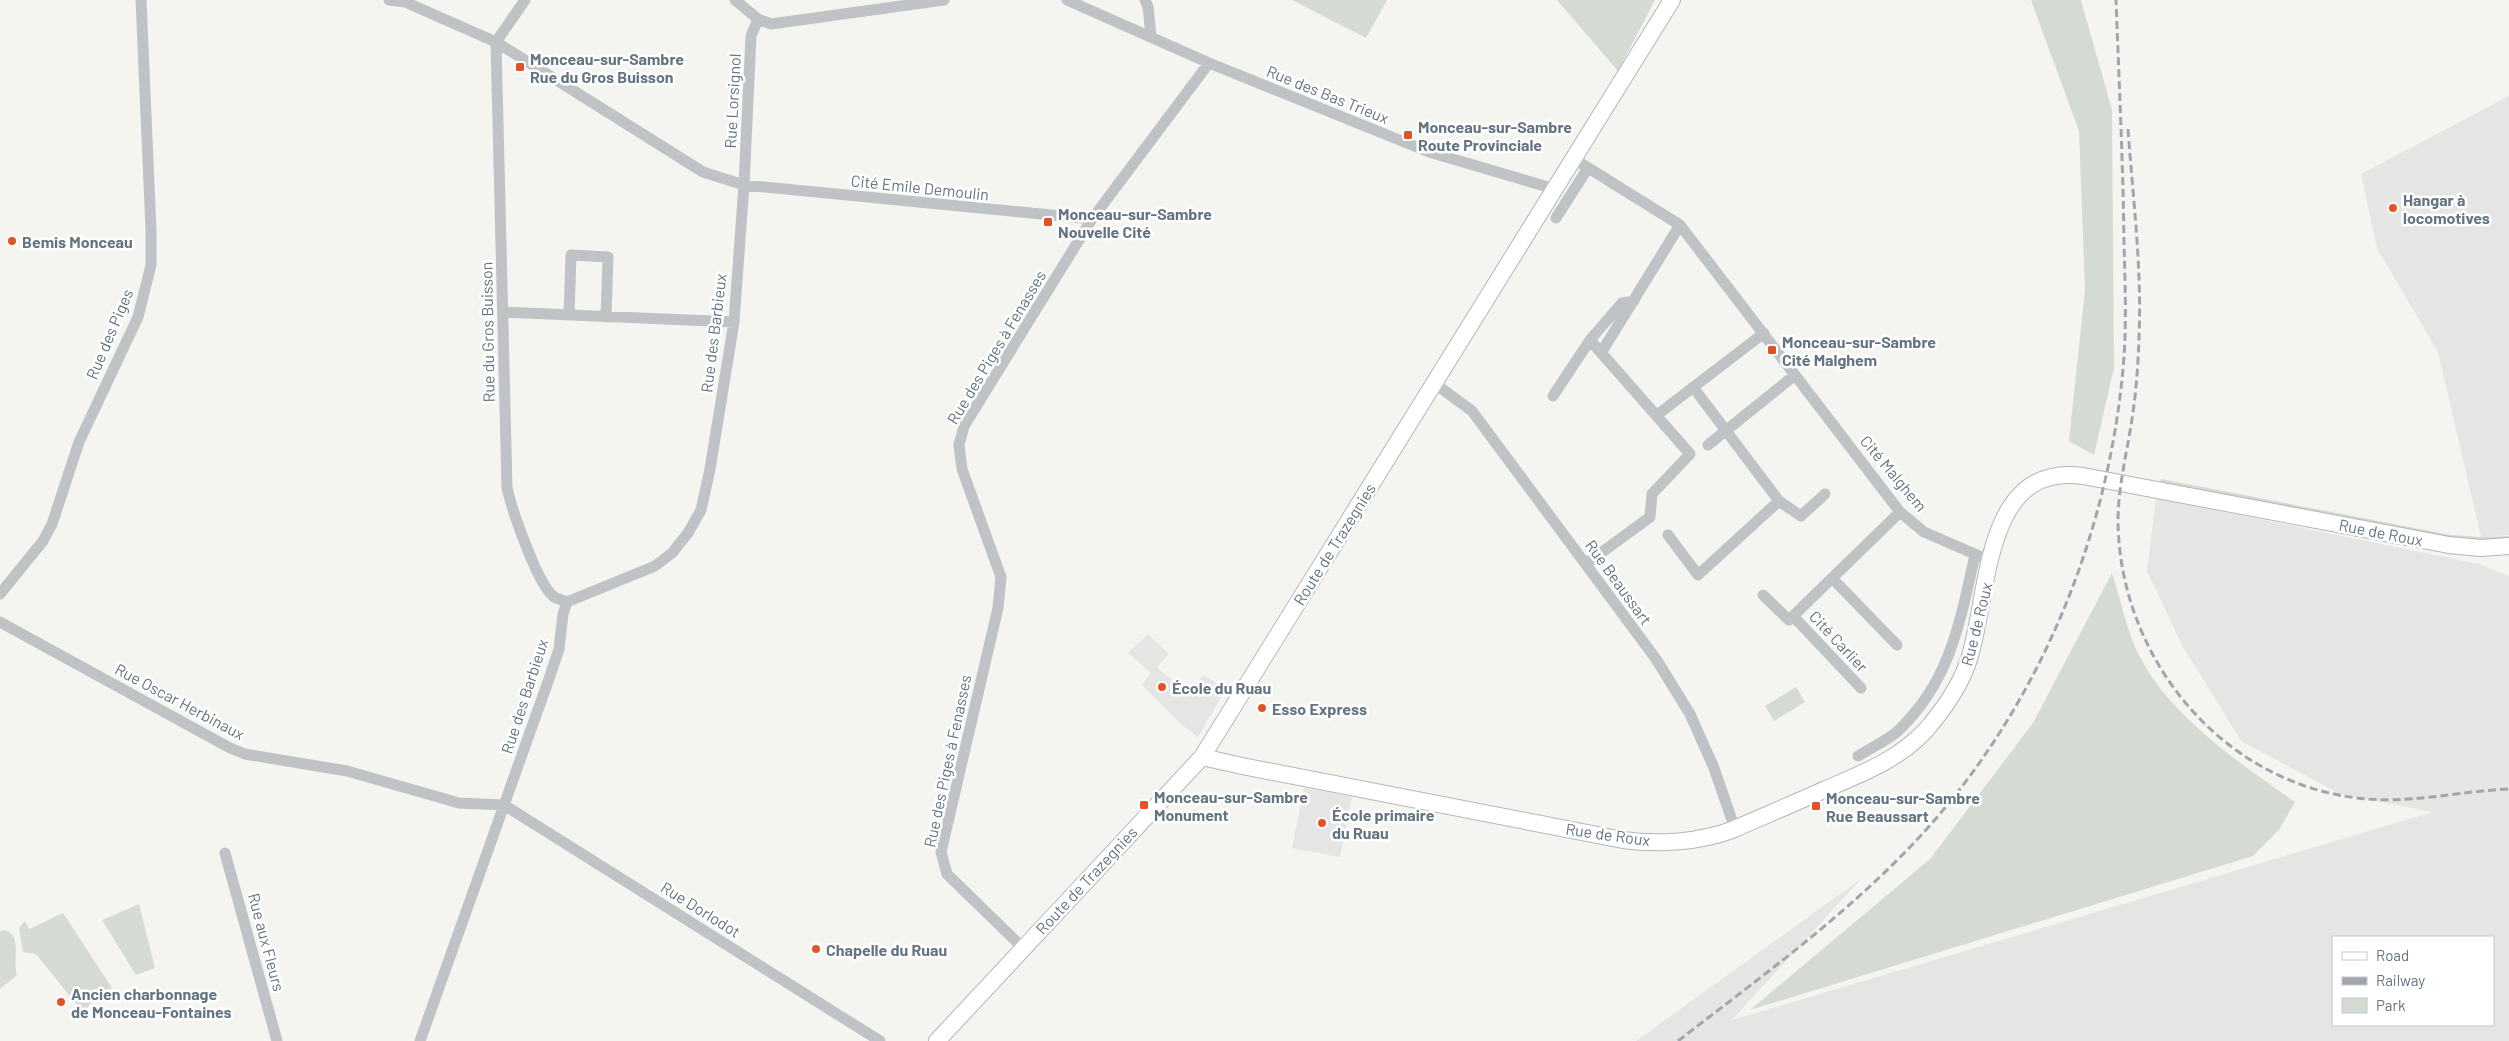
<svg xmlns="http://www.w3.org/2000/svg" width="2509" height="1041" font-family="Barlow,sans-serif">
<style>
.built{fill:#e5e6e4;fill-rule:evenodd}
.green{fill:#d5dbd2}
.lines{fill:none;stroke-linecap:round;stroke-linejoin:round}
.secondary-casing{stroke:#b2b7bb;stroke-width:18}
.street{stroke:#bfc3c6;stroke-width:11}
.secondary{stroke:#fff;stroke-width:16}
.rail{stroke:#a0a6ab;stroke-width:3;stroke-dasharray:8 4;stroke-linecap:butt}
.poi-dot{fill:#e15324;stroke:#fff;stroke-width:2}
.labels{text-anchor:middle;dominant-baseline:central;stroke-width:5;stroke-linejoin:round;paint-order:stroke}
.poi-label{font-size:16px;font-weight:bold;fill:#647481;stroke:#fff;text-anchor:start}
.street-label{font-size:16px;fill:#647481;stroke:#fff}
</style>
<rect width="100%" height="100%" fill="#f4f5f0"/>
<!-- built -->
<path class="built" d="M2509 96V535L2481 537 2438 352 2377 248 2361 174Z
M2156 498 2479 564 2509 576V1041H1636L1861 879 1732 1020 2433 812 2340 794 2241 741 2182 645 2147 571ZM2333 937H2493V1025H2333Z
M1148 634 1169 654 1157 667 1186 693 1204 675 1226 689 1198 737 1183 726 1142 685 1151 673 1128 653Z
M1304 788 1352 797 1340 857 1292 848Z"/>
<!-- green -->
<path class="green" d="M1292 0H1387L1366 38Z
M1557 0H1655L1618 71Z
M2031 0H2081L2112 110 2114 368 2094 455 2069 441 2085 289 2079 131Z
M2161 479 2451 535 2481 537 2509 536V540L2468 541 2160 483Z
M2112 573C2120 597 2128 636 2140 657 2171 717 2241 764 2295 802L2279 830 2253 856 1750 1010 1930 859 2033 723Z
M1796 687 1805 702 1774 721 1765 706Z
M139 904 155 968 136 975 102 920Z
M63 913 112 988 95 998 86 1009 92 1015C84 1021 78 1016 72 1010L77 1005 36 954 23 952 19 928 25 921 29 929Z
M5 930C23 936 12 961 17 975L0 989V931Z"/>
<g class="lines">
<!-- secondary casing -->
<g class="secondary-casing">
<path id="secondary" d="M1202 757 1242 766 1623 840C1658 845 1700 842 1732 830 1764 816 1795 803 1826 789 1863 773 1898 760 1926 730 1944 709 1961 685 1969 659 1990 595 1982 462 2083 476L2449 545 2481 548 2509 546
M937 1041 1202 757 1672 0"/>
</g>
<!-- street -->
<path class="street" d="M389 0 405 2 496 42 703 172 744 185 1092 219
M525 0 496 42 507 488C512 510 537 583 553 596 556 599 563 600 567 602
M735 0 758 19 771 24 944 0
M1067 0 1209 63 1429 152 1555 189
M1145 0 1148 7 1151 36
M1574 159 1680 225 1900 512 1924 532 1991 561
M1556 218 1588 168
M503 312 734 322
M569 315 571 255 608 257 606 317
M1601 353 1680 225
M1434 383 1472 411 1656 659 1690 714 1714 768 1735 829
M1553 396 1590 340 1622 303 1634 301
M1657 415 1764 333
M1708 445 1795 375
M1779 501 1801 516 1825 494
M1668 535 1698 575 1779 501 1693 387
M1586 564 1650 517 1652 494 1690 454 1590 340
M1832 578 1897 645
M0 594 43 541 52 524 79 442 138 317 151 265V230L141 0
M1763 595 1789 620 1900 512
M1793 616 1861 688
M0 622 230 748 245 754 347 771 459 803 504 805 880 1041
M1858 756C1872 747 1889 740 1900 729 1951 679 1960 621 1975 555
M225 853 277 1041
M1023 948 947 874 941 852 998 608 1001 577 962 469 959 445 964 426 1092 219 1209 63
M420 1041 550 676 559 649 563 614 567 602 655 566 672 553 688 533 701 510 710 469 734 322 744 185 751 36 758 19"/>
<!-- secondary -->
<use href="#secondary" class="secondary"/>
<!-- rail -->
<path class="rail" d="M2128 129C2133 199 2142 268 2139 338 2138 371 2135 405 2129 437 2124 465 2118 493 2118 522 2120 661 2225 787 2367 799 2415 803 2461 791 2509 789
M1678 1041C1758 979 1840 920 1910 847 2033 719 2107 545 2123 369 2127 327 2125 284 2124 242 2123 161 2119 81 2116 0"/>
</g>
<!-- markers -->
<g class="poi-dot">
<rect x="515" y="62" width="10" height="10" rx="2.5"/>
<rect x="1403" y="130" width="10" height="10" rx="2.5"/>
<circle cx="2393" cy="208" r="5"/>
<rect x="1043" y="217" width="10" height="10" rx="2.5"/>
<circle cx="12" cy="241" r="5"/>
<rect x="1767" y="345" width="10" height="10" rx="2.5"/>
<circle cx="1162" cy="687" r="5"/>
<circle cx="1262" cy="708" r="5"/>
<rect x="1139" y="800" width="10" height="10" rx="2.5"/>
<rect x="1811" y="801" width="10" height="10" rx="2.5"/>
<circle cx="1322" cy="823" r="5"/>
<circle cx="816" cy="949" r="5"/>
<circle cx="61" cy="1002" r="5"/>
</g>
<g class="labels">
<!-- poi labels -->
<g class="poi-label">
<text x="530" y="58">Monceau-sur-Sambre<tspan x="530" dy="18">Rue du Gros Buisson</tspan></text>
<text x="1418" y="126">Monceau-sur-Sambre<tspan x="1418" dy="18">Route Provinciale</tspan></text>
<text x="2403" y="199">Hangar à<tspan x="2403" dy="18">locomotives</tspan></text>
<text x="1058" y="213">Monceau-sur-Sambre<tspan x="1058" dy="18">Nouvelle Cité</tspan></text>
<text x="22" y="241">Bemis Monceau</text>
<text x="1782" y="341">Monceau-sur-Sambre<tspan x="1782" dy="18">Cité Malghem</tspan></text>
<text x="1172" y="687">École du Ruau</text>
<text x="1272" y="708">Esso Express</text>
<text x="1154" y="796">Monceau-sur-Sambre<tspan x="1154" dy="18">Monument</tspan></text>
<text x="1826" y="797">Monceau-sur-Sambre<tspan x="1826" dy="18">Rue Beaussart</tspan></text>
<text x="1332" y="814">École primaire<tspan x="1332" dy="18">du Ruau</tspan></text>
<text x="826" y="949">Chapelle du Ruau</text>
<text x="71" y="993">Ancien charbonnage<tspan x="71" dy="18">de Monceau-Fontaines</tspan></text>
</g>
<!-- street labels -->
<g class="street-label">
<text transform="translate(1328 94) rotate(22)">Rue des Bas Trieux</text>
<text transform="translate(732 101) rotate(-87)">Rue Lorsignol</text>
<text transform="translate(920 187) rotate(6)">Cité Emile Demoulin</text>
<text transform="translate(487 332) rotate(-91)">Rue du Gros Buisson</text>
<text transform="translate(713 333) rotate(-83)">Rue des Barbieux</text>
<text transform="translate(109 334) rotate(-67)">Rue des Piges</text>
<text transform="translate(996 347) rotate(-59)">Rue des Piges à Fenasses</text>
<text transform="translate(1894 473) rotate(50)">Cité Malghem</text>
<text transform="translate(2381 532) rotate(11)">Rue de Roux</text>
<text transform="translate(1334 544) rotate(-58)">Route de Trazegnies</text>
<text transform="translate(1619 582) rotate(54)">Rue Beaussart</text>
<text transform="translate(1976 624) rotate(-76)">Rue de Roux</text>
<text transform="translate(1839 641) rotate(47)">Cité Carlier</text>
<text transform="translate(524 696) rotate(-72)">Rue des Barbieux</text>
<text transform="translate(180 701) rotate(28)">Rue Oscar Herbinaux</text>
<text transform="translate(947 761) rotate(-78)">Rue des Piges à Fenasses</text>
<text transform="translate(1608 834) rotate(8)">Rue de Roux</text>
<text transform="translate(1086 880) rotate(-47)">Route de Trazegnies</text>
<text transform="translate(701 909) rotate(32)">Rue Dorlodot</text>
<text transform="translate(267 942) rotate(75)">Rue aux Fleurs</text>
</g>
</g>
<!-- legend -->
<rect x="2332" y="936" width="162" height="90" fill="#ffffff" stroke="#c1c7cd"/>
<rect x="2342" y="952" width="25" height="8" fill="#ffffff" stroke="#c1c7cd"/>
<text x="2376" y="961" font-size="15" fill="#647481">Road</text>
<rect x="2342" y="977" width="25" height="8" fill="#a0a6ab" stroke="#c1c7cd"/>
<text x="2376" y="986" font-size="15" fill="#647481">Railway</text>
<rect x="2342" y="998" width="25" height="15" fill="#d5dbd2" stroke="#c1c7cd"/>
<text x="2376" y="1011" font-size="15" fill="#647481">Park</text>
</svg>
